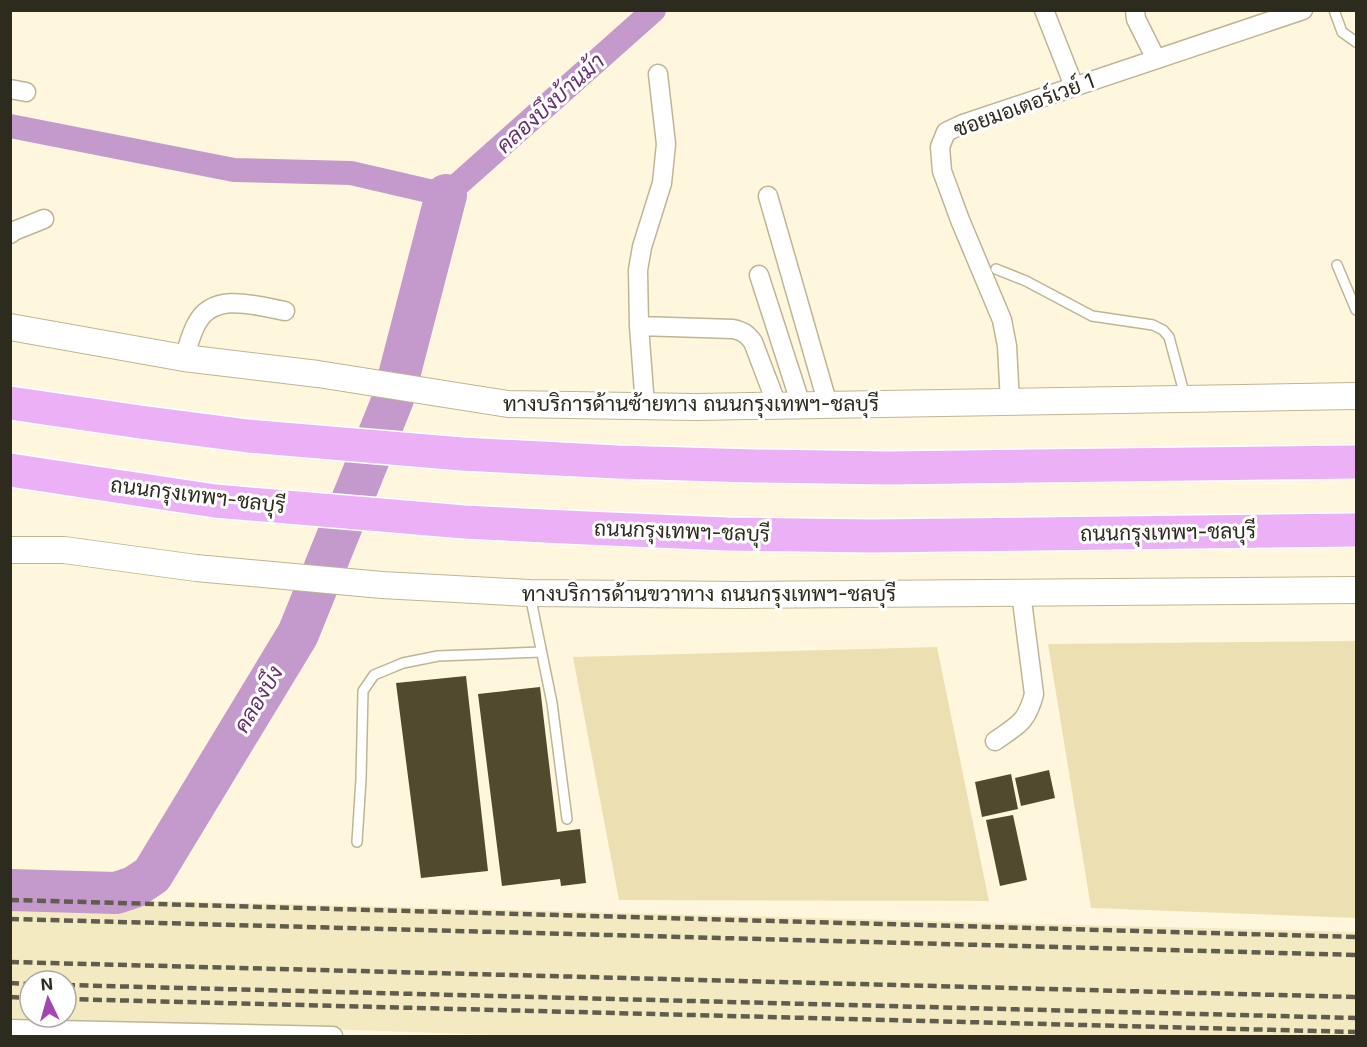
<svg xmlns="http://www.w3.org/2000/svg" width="1367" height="1047" font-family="Inter,Sarabun,sans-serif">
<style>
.built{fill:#f4eac2;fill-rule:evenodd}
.green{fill:#ece0b3}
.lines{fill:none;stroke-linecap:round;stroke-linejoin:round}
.canal{stroke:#c499cb;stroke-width:24}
.river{stroke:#c499cb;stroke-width:42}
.building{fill:#524a2f}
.service-casing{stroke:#beb596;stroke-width:12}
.minor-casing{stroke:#beb596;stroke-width:21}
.secondary-casing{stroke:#beb596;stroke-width:28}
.motorway-casing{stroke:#fff;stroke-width:36}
.service{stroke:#fff;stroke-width:9}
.minor{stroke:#fff;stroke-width:18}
.secondary{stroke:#fff;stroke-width:26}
.motorway{stroke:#ecb0f6;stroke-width:33}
.rail{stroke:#615d4e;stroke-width:4.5;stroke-dasharray:9 4.5;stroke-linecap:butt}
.labels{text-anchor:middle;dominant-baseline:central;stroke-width:6;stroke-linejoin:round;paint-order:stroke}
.street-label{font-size:21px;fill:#2d2a1e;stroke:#fff}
.water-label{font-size:22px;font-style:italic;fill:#65316e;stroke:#fff}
</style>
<rect width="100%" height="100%" fill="#fef7dd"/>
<!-- built -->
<path class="built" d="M11 897 1356 932V1036H522L11 1018ZM30 981H66V1017H30Z"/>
<!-- green -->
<path class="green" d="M1356 641V918L1091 908 1048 644Z
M937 647 989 901 619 900 573 657Z"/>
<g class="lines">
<!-- canal -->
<path class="canal" d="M10 126 234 170 351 173 446 195 654 10"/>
<!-- river -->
<path class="river" d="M10 890 116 893 134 887 152 875 298 634 393 399 446 195"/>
</g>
<!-- building -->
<path class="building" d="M466 676 488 871 421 878 396 683Z
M540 687 557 832 580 829 586 883 561 886 560 879 502 886 478 694Z
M1049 770 1055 798 1021 806 1015 778Z
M1011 774 1018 809 982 817 975 782Z
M1013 815 1027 880 1000 886 986 820Z"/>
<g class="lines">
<!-- service casing -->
<g class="service-casing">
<path id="service" d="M1334 10 1342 32 1356 42
M1337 265 1356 310
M996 269 1026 281 1092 316 1153 325 1163 330 1169 337 1185 396
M530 595 552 703 567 819
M357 842 361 779 363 691 374 675 403 663 438 656 541 652"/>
</g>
<!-- minor casing -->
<g class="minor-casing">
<path id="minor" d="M1044 10 1074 86
M1135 10 1136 19 1156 59
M10 89 26 92
M768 196 828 405
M10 234 14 231 44 219
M759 275 801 405
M639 326 733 329C743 331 747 334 753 342L777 405
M184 358C188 347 191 333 197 323 214 291 257 306 285 311
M1010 402 1007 346 1002 320 960 220 942 171 940 147 946 132 963 124 1303 10
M645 406 639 326 638 270 642 247 662 183 666 144 658 74
M995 741C1018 725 1027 722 1034 694L1021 593
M10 1029 333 1036"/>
</g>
<!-- secondary casing -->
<g class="secondary-casing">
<path id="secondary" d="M10 327 184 358 318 374 508 404 696 407 1356 396
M10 550H64L196 568 382 585 529 593 742 595 1356 590"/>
</g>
<!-- motorway casing -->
<g class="motorway-casing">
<path id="motorway" d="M10 403 140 422 248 436 462 454 617 462 754 466 889 468 1356 462
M10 470 215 501 464 522 586 528 727 534 872 536 1356 530"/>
</g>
<!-- service -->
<use href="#service" class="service"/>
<!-- minor -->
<use href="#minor" class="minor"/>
<!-- secondary -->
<use href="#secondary" class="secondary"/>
<!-- motorway -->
<use href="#motorway" class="motorway"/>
<!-- rail -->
<path class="rail" d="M10 900 1356 937
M10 919 1356 955
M10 962 1356 997
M10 983 30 984
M66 985 1356 1018
M10 997 30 998
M66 999 1356 1032"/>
</g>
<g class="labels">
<!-- street labels -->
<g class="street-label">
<text transform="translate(1024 105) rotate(-20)">ซอยมอเตอร์เวย์ 1</text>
<text x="691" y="403">ทางบริการด้านซ้ายทาง ถนนกรุงเทพฯ-ชลบุรี</text>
<text transform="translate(198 495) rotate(7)">ถนนกรุงเทพฯ-ชลบุรี</text>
<text transform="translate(682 531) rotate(2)">ถนนกรุงเทพฯ-ชลบุรี</text>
<text transform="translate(1168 532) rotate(-1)">ถนนกรุงเทพฯ-ชลบุรี</text>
<text x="709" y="593">ทางบริการด้านขวาทาง ถนนกรุงเทพฯ-ชลบุรี</text>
</g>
<!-- water labels -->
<g class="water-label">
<text transform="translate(550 103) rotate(-42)">คลองบึงบ้านม้า</text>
<text transform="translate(258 699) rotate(-59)">คลองบึง</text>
</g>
</g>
<!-- border -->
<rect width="1367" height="1047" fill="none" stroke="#2d2a1e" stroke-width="24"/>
<!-- north arrow -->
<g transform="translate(48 999) rotate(355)"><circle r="28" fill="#ffffff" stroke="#abaaa5" stroke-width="1.5"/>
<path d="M0-4.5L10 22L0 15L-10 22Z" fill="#a247b1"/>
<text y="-9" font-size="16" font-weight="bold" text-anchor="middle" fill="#2d2a1e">N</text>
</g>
</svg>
